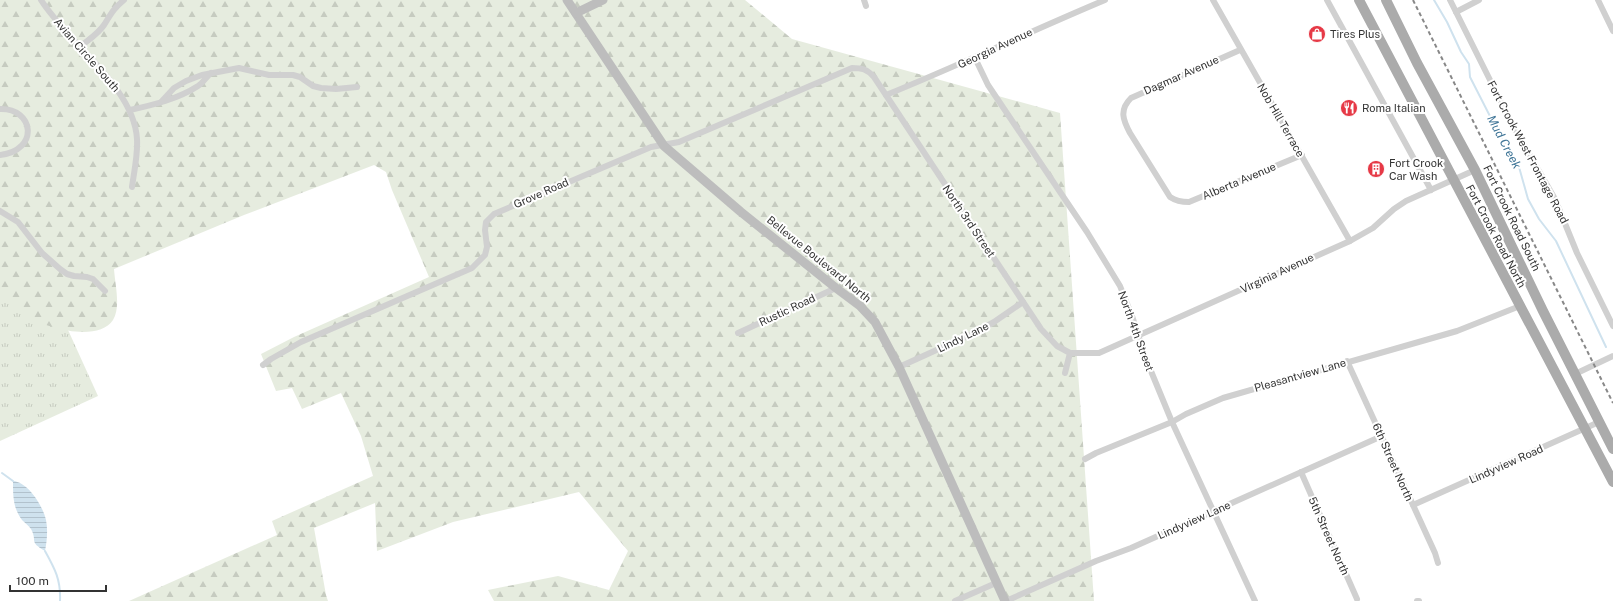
<svg xmlns="http://www.w3.org/2000/svg" width="1613" height="601" viewBox="0 0 1613 601" font-family="'Public Sans',sans-serif">
<style>
.grass{fill:url(#grass-tufts)}
.forest{fill:url(#forest-firs)}
.water{fill:url(#water-rules)}
.lines{fill:none;stroke-linecap:round;stroke-linejoin:round}
.stream{stroke:#cfe2ee;stroke-width:2}
.street{stroke:#d0d0d0;stroke-width:6}
.secondary{stroke:#bdbdbd;stroke-width:9}
.primary{stroke:#ababab;stroke-width:10}
.rail{stroke:#888;stroke-width:2;stroke-dasharray:4 3;stroke-linecap:butt}
.labels{text-anchor:middle;dominant-baseline:central;stroke-width:4;stroke-linejoin:round;paint-order:stroke}
.poi-label{font-size:11px;fill:#333;stroke:#fff;text-anchor:start}
.street-label{font-size:11px;fill:#333;stroke:#fff}
.water-label{font-size:12px;font-style:italic;fill:#3f7597;stroke:#fff}
</style>
<defs>
<pattern id="grass-tufts" width="24" height="20" patternUnits="userSpaceOnUse"><rect width="24" height="20" fill="#e6ecdf"/><path d="M3 7l-1-3M5 7V3M7 7l1-3M15 17l-1-3M17 17v-4M19 17l1-3" fill="none" stroke="#c6cbc0"/></pattern>
<pattern id="forest-firs" width="22" height="20" patternUnits="userSpaceOnUse"><rect width="22" height="20" fill="#e6ecdf"/><path d="M5 1l3.5 6h-7zM16 11l3.5 6h-7z" fill="#c6cbc0"/></pattern>
<pattern id="water-rules" width="6" height="5" patternUnits="userSpaceOnUse"><rect width="6" height="5" fill="#cfe2ee"/><path d="M0 2.5h6" fill="none" stroke="#b2c2cd"/></pattern>
</defs>
<rect width="100%" height="100%" fill="#fff"/>
<path class="grass" d="M0 271 54 299 98 396 0 441Z"/>
<path class="forest" d="M0 0H745L792 39 1060 113 1094 601H494L488 590 558 576 609 590 628 551 579 492 453 522 377 551 375 503 314 528 326 595 328 601H129L277 535 272 521 373 476 361 436 341 393 302 409 292 388 276 391 261 354 294 337 429 277 392 190 386 172 374 165 244 215 114 269C115 284 121 307 113 320 99 342 47 329 30 317 19 309 10 298 0 287Z"/>
<path class="water" d="M13 481C28 482 43 506 46 520 48 530 47 541 45 551 28 541 38 542 31 529 29 526 25 523 22 520 13 508 13 496 13 481Z"/>
<g class="lines">
<g class="stream">
<path d="M1434 0 1447 22 1461 52 1469 64 1470 77 1495 126 1506 144 1510 154 1519 167 1528 199 1539 219 1556 241 1606 347"/>
<path d="M2 473 13 481"/>
<path d="M45 551C55 569 61 580 60 601"/>
</g>
<g class="street">
<path d="M41 0C68 43 134 87 137 139 138 155 134 172 132 187"/>
<path d="M864 0 866 6"/>
<path d="M1213 0 1350 241"/>
<path d="M1327 0 1431 190"/>
<path d="M1450 0 1512 124 1555 199 1577 253 1613 326"/>
<path d="M1598 0 1613 31"/>
<path d="M1456 12 1479 0"/>
<path d="M80 47C88 40 98 34 104 25 111 14 113 9 124 0"/>
<path d="M1240 50 1131 98C1119 110 1123 120 1130 133L1170 197C1176 201 1181 202 1189 202L1302 155"/>
<path d="M975 58 988 85 1087 232 1120 286 1132 316 1146 359 1172 422 1255 601"/>
<path d="M886 95C960 65 1031 31 1105 0"/>
<path d="M162 101 174 88 186 81 202 75 239 68 269 75H293L300 77 313 86 321 88 336 89 357 87"/>
<path d="M0 109C34 108 40 150 0 155"/>
<path d="M130 110C153 105 178 99 198 86 203 83 206 77 211 73"/>
<path d="M0 211 18 222 42 253 60 269 67 274 74 276 87 277 93 279 105 291"/>
<path d="M738 333 836 288"/>
<path d="M1070 353H1099L1350 241 1373 228 1394 209 1406 201 1475 170"/>
<path d="M1347 361 1435 553 1438 563"/>
<path d="M263 365 271 359 301 342 472 268 485 255 487 247 485 230 486 222 494 214 651 147 679 142 852 68C862 68 867 69 874 77L1041 329 1057 346 1070 353 1065 373"/>
<path d="M899 367 974 333 994 322 1023 302"/>
<path d="M1575 374 1613 356"/>
<path d="M1085 459 1096 453 1172 422 1186 414 1223 398 1457 331 1520 306"/>
<path d="M1301 472 1357 599"/>
<path d="M1413 505 1599 422"/>
<path d="M955 601 996 583"/>
<path d="M1006 601 1096 561 1131 548 1382 436"/>
<path d="M1417 601H1419"/>
</g>
<g class="secondary">
<path d="M567 0 664 146 741 212 836 288 860 306 875 322 899 367 1005 601"/>
<path d="M576 13 603 0"/>
</g>
<g class="primary">
<path d="M1359 0 1613 482"/>
<path d="M1386 0 1417 63 1475 170 1543 311 1613 449"/>
</g>
<path class="rail" d="M1413 0 1613 403"/>
</g>
<defs>
<g id="shop-disc" transform="scale(0.9)"><circle r="9.5" fill="#e63946" stroke="#fff"/><path d="M-5-2.5h2.3a2.7 3.5 0 0 1 5.4 0H5L5.5 6h-11ZM-1.5-2.5h3a1.5 2.3 0 0 0-3 0Z" fill="#fff"/></g>
<g id="restaurant-disc" transform="scale(0.9)"><circle r="9.5" fill="#e63946" stroke="#fff"/><path d="M-5-6h1v4h1v-4h1v4h1v-4h1v5L-1.5 .5V6h-2V.5L-5-1ZM5-6V6H3V1.5H1.5Q1.5-4 5-6Z" fill="#fff"/></g>
<g id="building-disc" transform="scale(0.9)"><circle r="9.5" fill="#e63946" stroke="#fff"/><path d="M-4-6H4V6H1V3H-1V6H-4ZM-2.5-4.3h1.7v1.8h-1.7ZM.8-4.3h1.7v1.8H.8ZM-2.5-1h1.7V.8h-1.7ZM.8-1h1.7V.8H.8Z" fill="#fff"/></g>
</defs>
<g fill-rule="evenodd">
<use href="#shop-disc" x="1317" y="34"/>
<use href="#restaurant-disc" x="1349" y="108"/>
<use href="#building-disc" x="1376" y="169"/>
</g>
<g class="labels">
<g class="poi-label">
<text x="1330" y="34">Tires Plus</text>
<text x="1362" y="108">Roma Italian</text>
<text x="1389" y="163">Fort Crook<tspan x="1389" dy="13">Car Wash</tspan></text>
</g>
<g class="street-label">
<text transform="translate(995 48) rotate(-25)">Georgia Avenue</text>
<text transform="translate(87 55) rotate(49)">Avian Circle South</text>
<text transform="translate(1181 75) rotate(-24)">Dagmar Avenue</text>
<text transform="translate(1281 120) rotate(60)">Nob Hill Terrace</text>
<text transform="translate(1528 152) rotate(62)">Fort Crook West Frontage Road</text>
<text transform="translate(1239 181) rotate(-23)">Alberta Avenue</text>
<text transform="translate(541 193) rotate(-24)">Grove Road</text>
<text transform="translate(1512 218) rotate(64)">Fort Crook Road South</text>
<text transform="translate(969 221) rotate(56)">North 3rd Street</text>
<text transform="translate(1496 236) rotate(62)">Fort Crook Road North</text>
<text transform="translate(819 259) rotate(39)">Bellevue Boulevard North</text>
<text transform="translate(1277 273) rotate(-25)">Virginia Avenue</text>
<text transform="translate(787 310) rotate(-25)">Rustic Road</text>
<text transform="translate(1136 331) rotate(70)">North 4th Street</text>
<text transform="translate(963 337) rotate(-26)">Lindy Lane</text>
<text transform="translate(1300 375) rotate(-16)">Pleasantview Lane</text>
<text transform="translate(1393 462) rotate(66)">6th Street North</text>
<text transform="translate(1506 464) rotate(-24)">Lindyview Road</text>
<text transform="translate(1194 520) rotate(-24)">Lindyview Lane</text>
<text transform="translate(1329 536) rotate(66)">5th Street North</text>
</g>
<g class="water-label">
<text transform="translate(1504 142) rotate(62)">Mud Creek</text>
</g>
</g>
<path d="M10 585v6h96v-6" fill="none" stroke="#333333" stroke-width="2"/>
<text x="16" y="585" font-size="12" fill="#333333" stroke="#ffffff" stroke-width="3" paint-order="stroke">100 m</text>
</svg>
